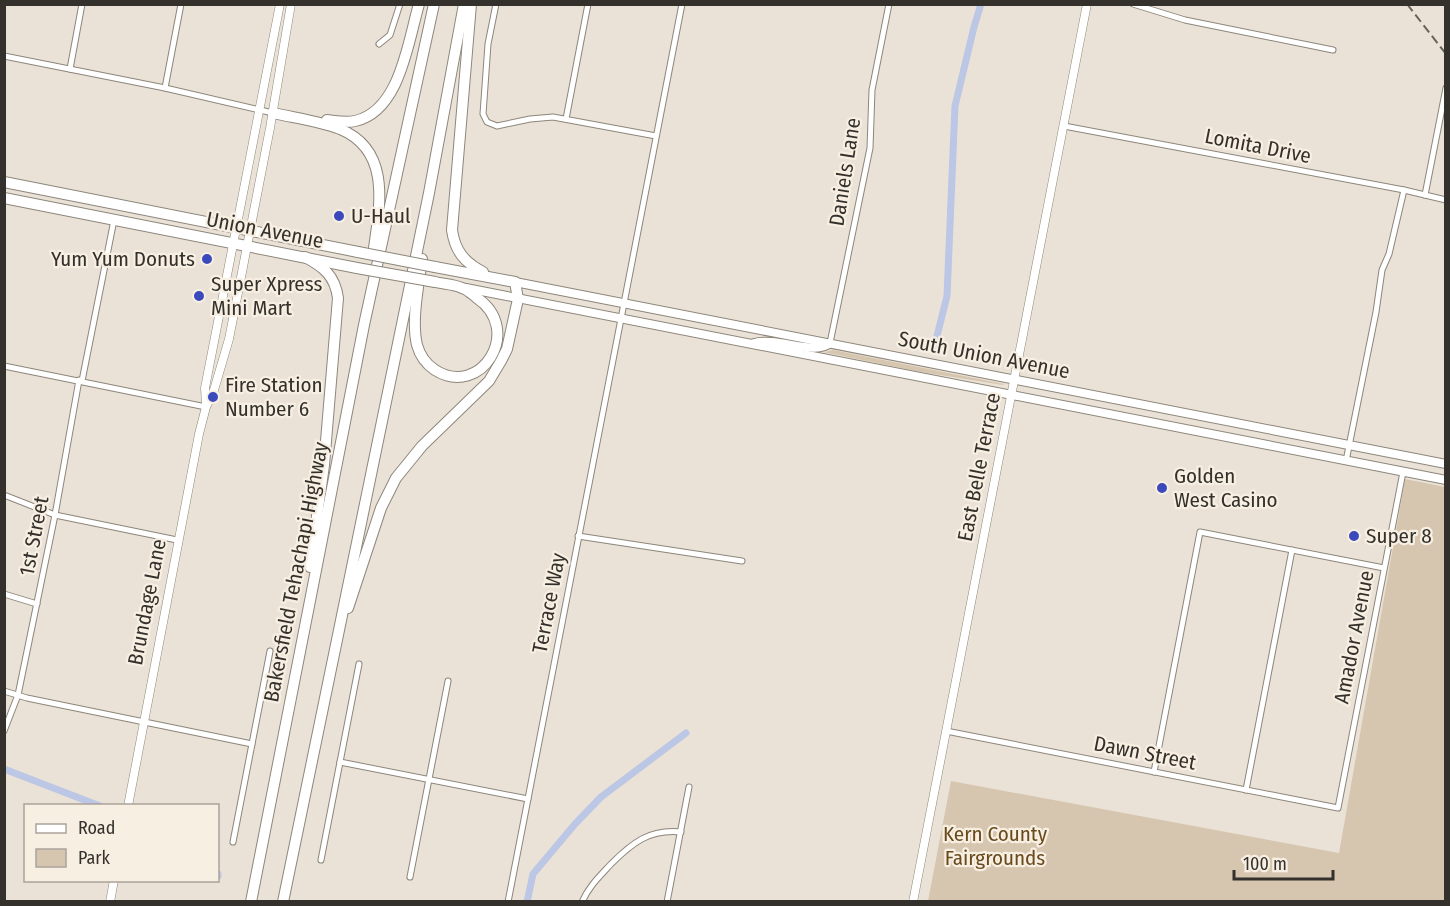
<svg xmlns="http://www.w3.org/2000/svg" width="1450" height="906" viewBox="0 0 1450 906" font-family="'Fira Sans Condensed',sans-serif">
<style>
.green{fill:#d7c6af}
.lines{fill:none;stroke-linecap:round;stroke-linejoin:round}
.canal{stroke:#bcc6e5;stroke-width:7}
.street-casing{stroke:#8d867b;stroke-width:7}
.secondary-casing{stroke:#8d867b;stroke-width:9}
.primary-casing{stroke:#8d867b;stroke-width:10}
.highway-casing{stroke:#8d867b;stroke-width:12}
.street{stroke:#fff;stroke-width:5}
.secondary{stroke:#fff;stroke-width:8}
.primary{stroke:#fff;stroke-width:8}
.highway{stroke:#fff;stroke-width:10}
.rail{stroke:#66625c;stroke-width:2;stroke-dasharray:9 4.5;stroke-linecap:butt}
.highway-bridge-casing{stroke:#8d867b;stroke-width:12;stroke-linecap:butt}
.highway-bridge{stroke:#fff;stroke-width:10}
.poi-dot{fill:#3a4abd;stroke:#f8efe3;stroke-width:2}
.labels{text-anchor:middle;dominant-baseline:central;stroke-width:4.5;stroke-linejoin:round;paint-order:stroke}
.street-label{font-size:21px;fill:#34312d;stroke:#f8efe3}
.poi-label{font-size:21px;fill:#34312d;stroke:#f8efe3;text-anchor:start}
.park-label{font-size:21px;fill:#694a1c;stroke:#f8efe3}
</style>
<rect width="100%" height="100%" fill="#eae2d6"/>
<g class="green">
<path d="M813 350 825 352 833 350 1004 384 1003 385 921 372Z"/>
<path d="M1405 479 1445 487V901H928L951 781 1339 853Z"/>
</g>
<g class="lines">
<g class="canal">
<path d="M934 348 947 296 955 106 974 27 981 4"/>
<path d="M4 769 100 806"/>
<path d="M218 874V876"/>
<path d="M527 902 533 874 575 824 601 797 686 733"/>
</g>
<g class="street-casing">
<g id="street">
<path d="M496 4 488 44 483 114 487 122 497 126 530 119 553 117 656 136"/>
<path d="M1133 4 1185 20 1333 50"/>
<path d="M379 44 390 35 400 4"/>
<path d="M4 56 165 88 273 113"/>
<path d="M70 69 82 4"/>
<path d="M165 88 181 4"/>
<path d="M566 119 588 4"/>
<path d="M1064 126 1404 190 1446 200"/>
<path d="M1425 195 1446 88"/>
<path d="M830 343 870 148 872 90 889 4"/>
<path d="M4 366 206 407"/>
<path d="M82 381 114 220"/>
<path d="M1346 461 1376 312 1382 270 1389 254 1404 190"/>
<path d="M4 495 55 515 177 540"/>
<path d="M578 536 742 561"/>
<path d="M4 594 37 604"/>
<path d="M4 691 27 698 252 744"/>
<path d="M4 731 18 695 55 515 79 380"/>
<path d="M946 731 1338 808 1403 472"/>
<path d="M340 762 528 799"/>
<path d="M1154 772 1200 532 1384 568"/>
<path d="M1246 790 1292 550"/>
<path d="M233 842 270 651"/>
<path d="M321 860 359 664"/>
<path d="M410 877 448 681"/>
<path d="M508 902 682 4"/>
<path d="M582 902C589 886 600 876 611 864 632 843 649 829 681 832"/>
<path d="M667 902 689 787"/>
</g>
</g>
<g class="secondary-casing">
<g id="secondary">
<path d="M206 405 205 388 280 4"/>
<path d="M128 806 199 434 206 407 214 390 229 339 270 128 291 4"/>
<path d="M110 902 114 880"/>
<path d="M913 902 1087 4"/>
</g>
</g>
<g class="primary-casing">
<g id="primary">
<path d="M515 282 1446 464"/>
<path d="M466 288 1446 480"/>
<path d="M754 343C777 337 817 356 830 343"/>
</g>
</g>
<g class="highway-casing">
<g id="highway">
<path d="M471 4 452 230C455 251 464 262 483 272"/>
<path d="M273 113C295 118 319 121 340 129 391 150 380 205 374 248"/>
<path d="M327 120C336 121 346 123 355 121 400 111 408 42 419 4"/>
<path d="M4 182 358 252"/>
<path d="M4 198 357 268"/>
<path d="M305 257C324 267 335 276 338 298L324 465 310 567"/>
<path d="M422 259C419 284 411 320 417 345 420 356 426 364 435 370 481 399 524 330 477 298 472 294 467 289 462 288 453 284 443 284 435 282"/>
<path d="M348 608 381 508 396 478 422 446 489 381 501 361 507 349 518 299 515 282 435 267"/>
<path d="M251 902 364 325 434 4"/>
<path d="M283 902 429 193 464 4"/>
</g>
</g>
<use href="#street" class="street"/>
<use href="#secondary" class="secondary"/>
<use href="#primary" class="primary"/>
<use href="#highway" class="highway"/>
<path class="rail" d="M1407 4 1446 54"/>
<g class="highway-bridge-casing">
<g id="highway-bridge">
<path d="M358 252 435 267"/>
<path d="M357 268 435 282"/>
</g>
</g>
<use href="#highway-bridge" class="highway-bridge"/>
</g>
<g class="poi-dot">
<circle cx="339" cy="216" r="6"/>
<circle cx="207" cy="259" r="6"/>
<circle cx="199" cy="296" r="6"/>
<circle cx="213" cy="397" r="6"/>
<circle cx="1162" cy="488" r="6"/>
<circle cx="1354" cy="536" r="6"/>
</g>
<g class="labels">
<g class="street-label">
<text transform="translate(1258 146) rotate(11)">Lomita Drive</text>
<text transform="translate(845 172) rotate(-81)">Daniels Lane</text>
<text transform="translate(265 230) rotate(11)">Union Avenue</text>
<text transform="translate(984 355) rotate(11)">South Union Avenue</text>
<text transform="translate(979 467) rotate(-79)">East Belle Terrace</text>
<text transform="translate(34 536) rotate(-79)">1st Street</text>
<text transform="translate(296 572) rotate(-79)">Bakersfield Tehachapi Highway</text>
<text transform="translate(147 602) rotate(-79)">Brundage Lane</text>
<text transform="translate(549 603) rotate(-79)">Terrace Way</text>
<text transform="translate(1354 637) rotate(-79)">Amador Avenue</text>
<text transform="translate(1145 753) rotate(11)">Dawn Street</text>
</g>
<g class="poi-label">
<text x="351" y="216">U-Haul</text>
<text x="195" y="259" text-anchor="end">Yum Yum Donuts</text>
<text x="211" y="284">Super Xpress<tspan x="211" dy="24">Mini Mart</tspan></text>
<text x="225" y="385">Fire Station<tspan x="225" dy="24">Number 6</tspan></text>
<text x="1174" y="476">Golden<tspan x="1174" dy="24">West Casino</tspan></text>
<text x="1366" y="536">Super 8</text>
</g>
<g class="park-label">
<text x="995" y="834">Kern County<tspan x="995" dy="24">Fairgrounds</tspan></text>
</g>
</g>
<rect width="1450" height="906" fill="none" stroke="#34312d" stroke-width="12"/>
<rect x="24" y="804" width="195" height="78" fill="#f8efe3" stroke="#aaa39a" stroke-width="1.5"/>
<rect x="36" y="824" width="30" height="9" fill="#ffffff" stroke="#aaa39a" stroke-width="1.5"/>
<text x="78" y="834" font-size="18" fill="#34312d">Road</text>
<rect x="36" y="849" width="30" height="18" fill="#d7c6af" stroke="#aaa39a" stroke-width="1.5"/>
<text x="78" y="864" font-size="18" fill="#34312d">Park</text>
<path d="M1234 870v9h99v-9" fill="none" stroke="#34312d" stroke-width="3"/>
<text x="1243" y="870" font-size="18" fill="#34312d" stroke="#f8efe3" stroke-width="4.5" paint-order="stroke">100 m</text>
</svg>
